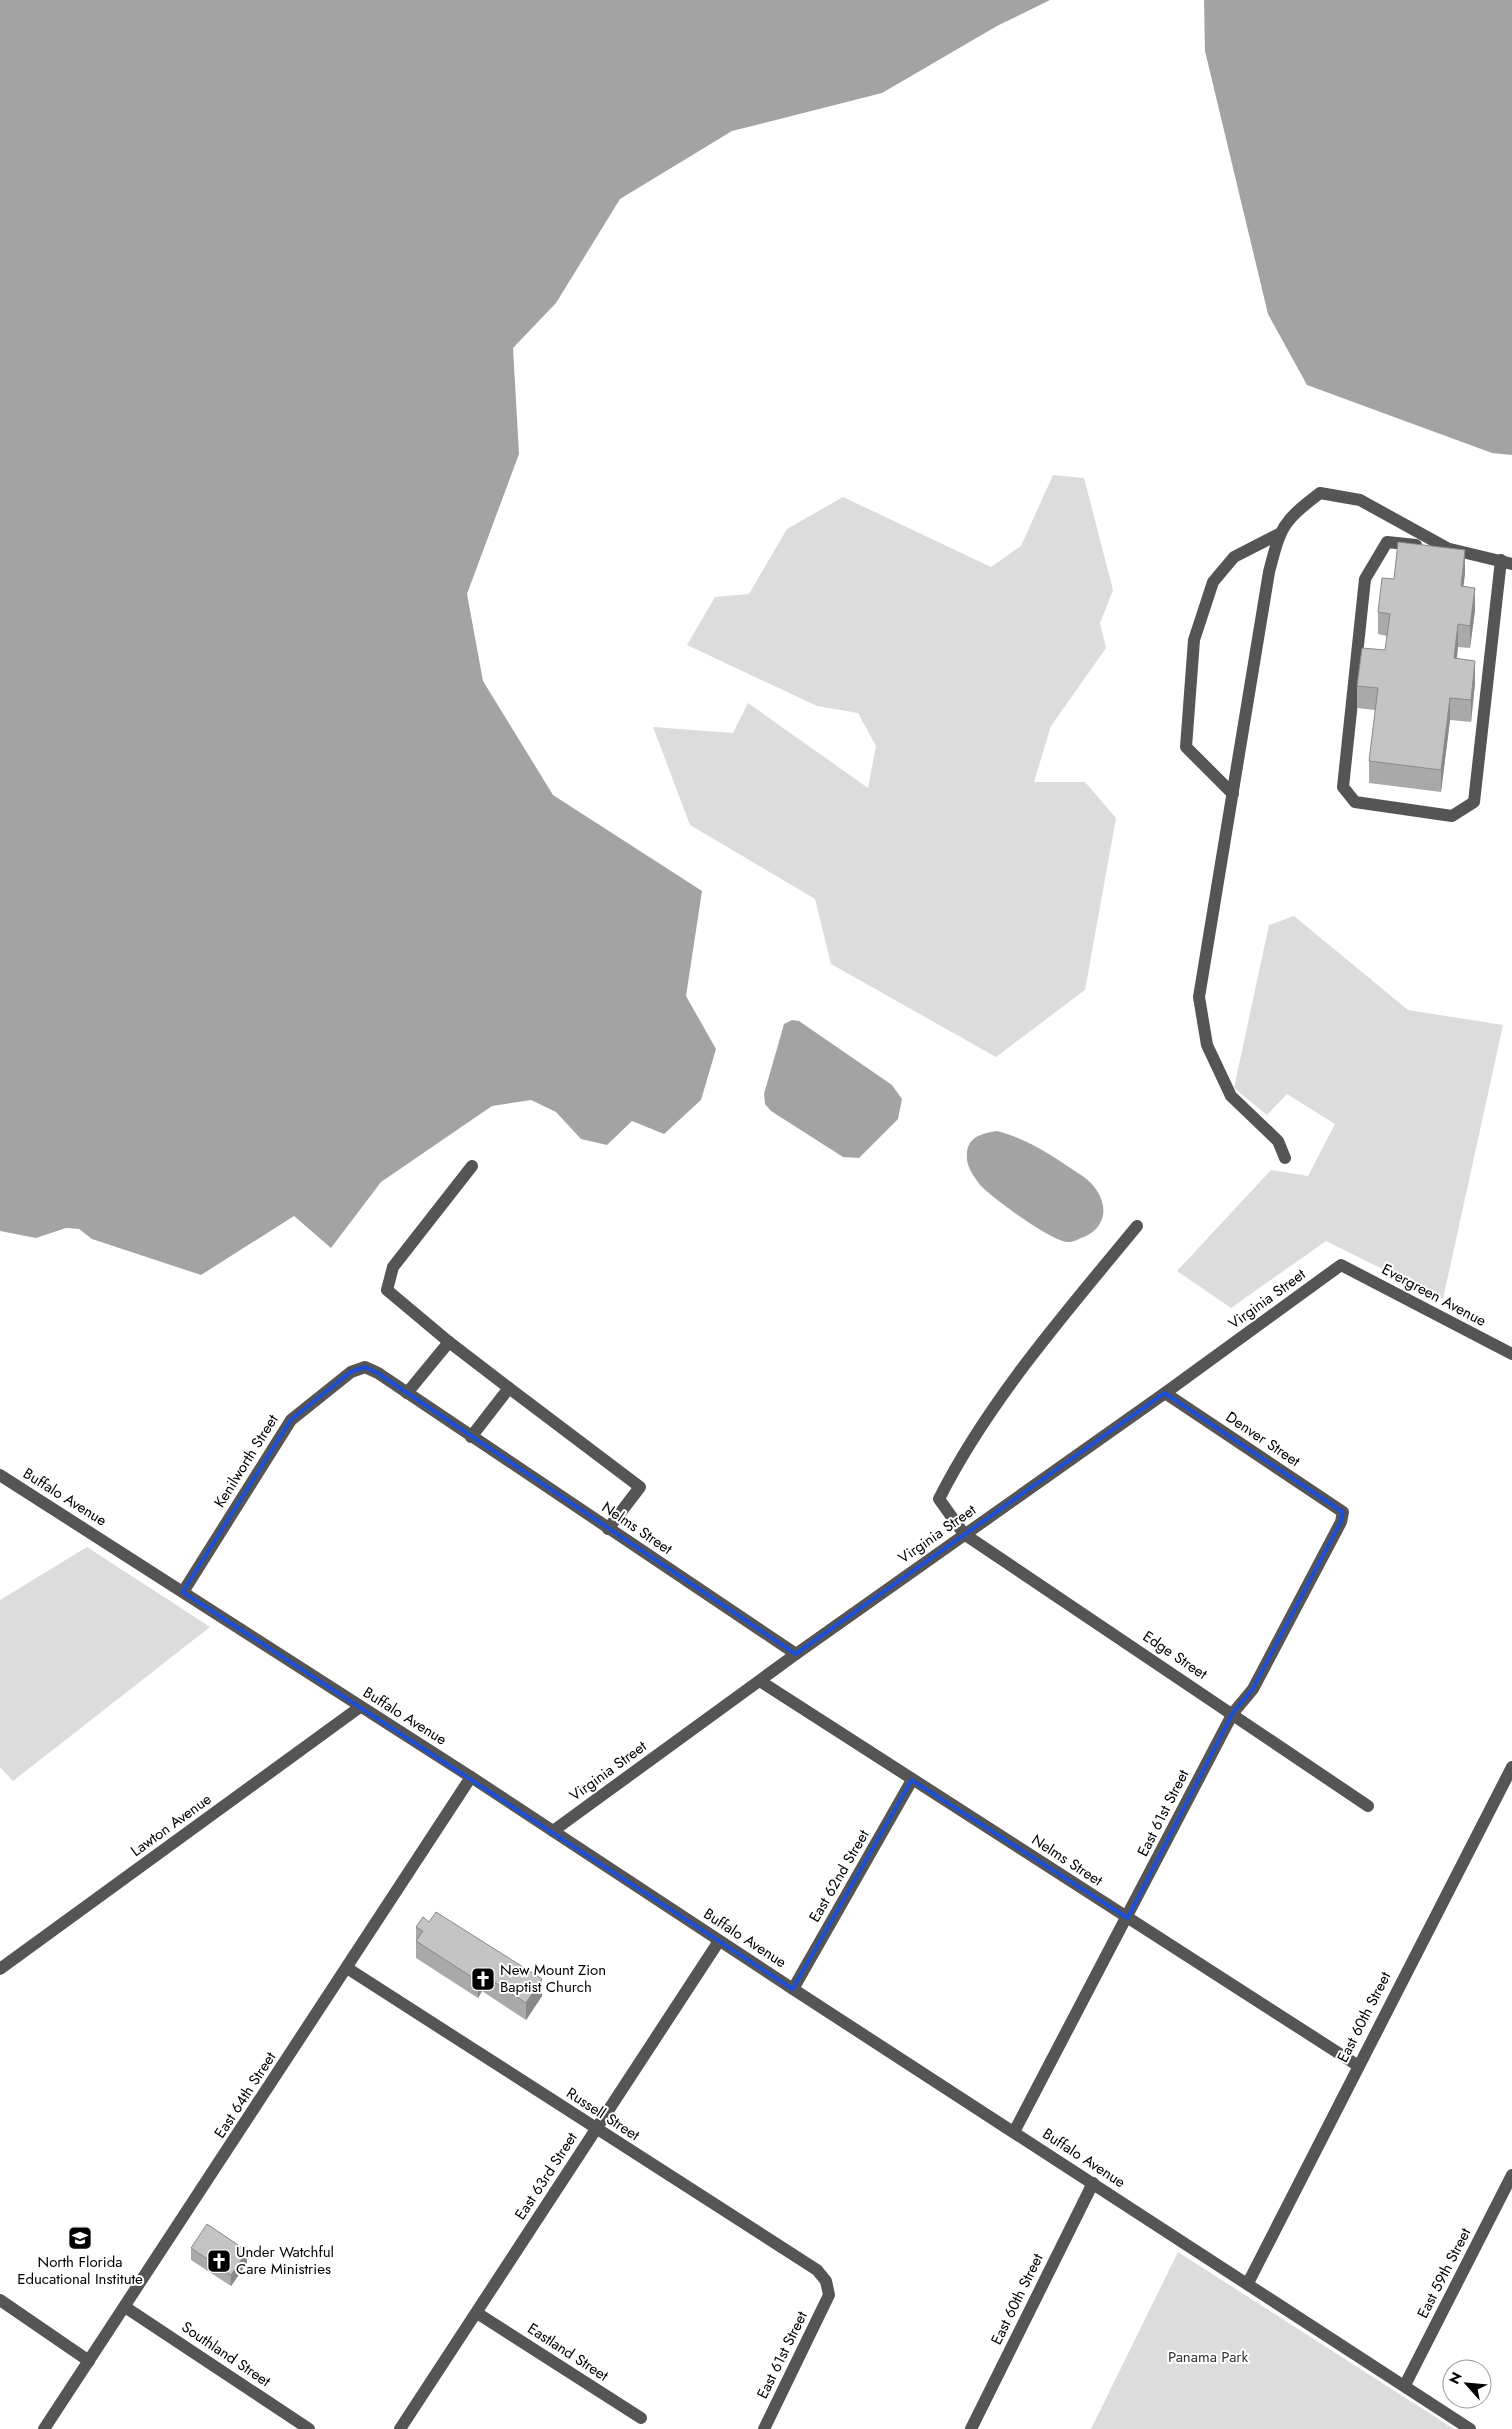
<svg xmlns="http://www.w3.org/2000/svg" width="1512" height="2429" viewBox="0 0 1512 2429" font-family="Jost,sans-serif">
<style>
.green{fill:#dcdcdc}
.water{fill:#a3a3a3}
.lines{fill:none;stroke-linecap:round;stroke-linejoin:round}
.minor{stroke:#555;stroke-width:12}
.wall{fill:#a9a9a9}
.shaded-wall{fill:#898989}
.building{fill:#c4c4c4;stroke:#898989}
.marked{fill:none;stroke:#1d4ed8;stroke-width:4;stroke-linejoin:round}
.labels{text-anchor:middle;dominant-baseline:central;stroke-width:4;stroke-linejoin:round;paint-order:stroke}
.street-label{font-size:15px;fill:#000;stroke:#fff}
.poi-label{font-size:15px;fill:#000;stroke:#fff;text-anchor:start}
.park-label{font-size:15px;fill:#333;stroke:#fff}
</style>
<rect width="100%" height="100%" fill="#fff"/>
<g class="green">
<path d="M1053 475 1084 478 1113 590 1100 623 1106 648 1051 726 1034 782H1085L1116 818 1085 990 996 1057 831 964 815 899 690 825 653 727 733 733 748 703 868 788 876 746 858 713 817 706 687 645 715 597 749 594 787 529 843 497 991 567 1021 546Z"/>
<path d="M1294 916 1408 1010 1503 1025 1443 1299 1326 1241 1231 1308 1177 1271 1271 1170 1308 1176 1335 1124 1287 1094 1267 1115 1234 1088 1269 925Z"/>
<path d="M87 1547 210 1627 13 1781 0 1767V1600Z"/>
<path d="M1178 2252 1454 2429H1091Z"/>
</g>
<g class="water">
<path d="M0 0H1050L997 26 882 93 732 131 620 199 556 303 513 348 519 454 467 594 483 681 553 795 702 891 686 996 716 1049 701 1100 664 1134 632 1121 607 1145 581 1139 556 1112 531 1100 492 1106 381 1182 331 1248 294 1216 201 1275 92 1239 79 1229 66 1228 36 1238 0 1231Z"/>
<path d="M1204 0H1512V455L1492 453 1307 385 1268 314 1205 51Z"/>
<path d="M792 1020 799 1021 892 1085 902 1099 898 1119 859 1158 843 1157 771 1111 765 1104 764 1094 784 1024Z"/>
<path d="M997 1131C1029 1139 1054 1157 1081 1175 1105 1190 1115 1223 1084 1237 1080 1238 1074 1242 1070 1242 1054 1244 993 1198 981 1186 975 1178 968 1169 967 1160 965 1138 979 1134 997 1131Z"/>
</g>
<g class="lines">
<g class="minor">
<path d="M1416 545 1387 542 1365 579 1343 787 1355 802 1452 816 1474 802 1501 560"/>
<path d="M1450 549 1512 564"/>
<path d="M1233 794 1186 747 1194 640 1213 582 1234 557 1279 534"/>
<path d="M1285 1158 1278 1141 1231 1096 1207 1045 1199 997 1269 572C1281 526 1282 522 1320 493L1360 500 1447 548"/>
<path d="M1137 1226C1068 1310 988 1401 939 1499L964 1534 1368 1806"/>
<path d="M449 1342 509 1388 471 1437"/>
<path d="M509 1388 640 1487 608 1529"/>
<path d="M407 1393 449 1342 387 1290 393 1267 472 1166"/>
<path d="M0 1475 471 1777 793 1989 1470 2429"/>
<path d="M183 1592 291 1420 351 1372 365 1367 378 1373 796 1654"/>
<path d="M760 1681 1357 2065"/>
<path d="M553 1831 796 1654 1165 1393 1341 1265 1512 1354"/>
<path d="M347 1968 817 2270 826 2281 829 2295 764 2429"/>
<path d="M0 1969 360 1707"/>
<path d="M793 1989 912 1780"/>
<path d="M1014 2132 1233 1713 1253 1689 1341 1522 1343 1512 1165 1393"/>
<path d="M1248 2283 1512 1767"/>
<path d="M0 2300 89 2361"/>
<path d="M125 2307 309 2429"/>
<path d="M477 2313 641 2418"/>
<path d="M1405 2385 1512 2175"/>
<path d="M44 2429 471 1777"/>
<path d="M400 2429 719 1941"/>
<path d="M971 2429 1093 2183"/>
</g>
</g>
<g class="wall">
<path d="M1465 573 1463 586 1475 610 1470 648 1458 647 1457 658 1475 683 1471 722 1450 720 1441 792 1369 783V761L1375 710 1357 708V686L1385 650 1387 636 1378 634V612L1394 579Z"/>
<path d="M416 1927 542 1996 526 2020 482 1991 478 1998 416 1958Z"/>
<path d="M191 2248 247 2263 231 2286 191 2260Z"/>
</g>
<g class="shaded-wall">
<path d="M1465 550V573L1461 608V586Z"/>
<path d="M1475 588V610L1470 648V626Z"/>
<path d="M1458 624V647L1454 680V658Z"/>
<path d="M1475 661V683L1471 722V700Z"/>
<path d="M1450 698V720L1441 792V770Z"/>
<path d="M482 1974V1991L478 1998V1981Z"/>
<path d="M542 1979V1996L526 2020V2003Z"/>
<path d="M247 2251V2263L231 2286V2275Z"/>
</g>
<g class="building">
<path d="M1398 542 1465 550 1461 586 1475 588 1470 626 1458 624 1454 658 1475 661 1471 700 1450 698 1441 770 1369 761 1378 688 1357 686 1362 648 1385 650 1390 614 1378 612 1382 578 1394 579Z"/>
<path d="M436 1912 542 1979 526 2003 482 1974 478 1981 416 1941 423 1931 416 1927 423 1917 429 1922Z"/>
<path d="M207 2224 247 2251 231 2275 191 2248Z"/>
</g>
<path class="marked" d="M365 1367 378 1373 796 1654 1165 1393 1343 1512 1341 1522 1253 1689 1233 1713 1128 1918 912 1780 793 1989 183 1592 291 1420 351 1372Z"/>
<defs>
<g id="church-square" transform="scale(1.25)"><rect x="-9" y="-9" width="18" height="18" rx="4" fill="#000" stroke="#fff"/><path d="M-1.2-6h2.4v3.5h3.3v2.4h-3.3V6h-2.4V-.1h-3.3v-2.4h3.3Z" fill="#fff"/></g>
<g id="school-square" transform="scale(1.25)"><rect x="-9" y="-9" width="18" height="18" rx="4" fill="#000" stroke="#fff"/><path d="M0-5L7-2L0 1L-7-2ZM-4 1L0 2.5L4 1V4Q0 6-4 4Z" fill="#fff"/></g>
</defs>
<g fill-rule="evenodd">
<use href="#church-square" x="483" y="1979"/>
<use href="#school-square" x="80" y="2238"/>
<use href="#church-square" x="219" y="2261"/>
</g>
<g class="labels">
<g class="street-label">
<text transform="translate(1434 1295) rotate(28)">Evergreen Avenue</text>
<text transform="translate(1267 1299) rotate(-36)">Virginia Street</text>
<text transform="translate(1263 1439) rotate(34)">Denver Street</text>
<text transform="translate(246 1461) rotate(-58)">Kenilworth Street</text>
<text transform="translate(65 1497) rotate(32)">Buffalo Avenue</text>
<text transform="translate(637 1528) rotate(34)">Nelms Street</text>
<text transform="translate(937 1534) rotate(-35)">Virginia Street</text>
<text transform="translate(1175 1655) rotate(34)">Edge Street</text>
<text transform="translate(405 1716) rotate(32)">Buffalo Avenue</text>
<text transform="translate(608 1771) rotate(-36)">Virginia Street</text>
<text transform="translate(1163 1813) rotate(-63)">East 61st Street</text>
<text transform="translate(171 1825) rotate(-36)">Lawton Avenue</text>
<text transform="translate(1067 1860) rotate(33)">Nelms Street</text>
<text transform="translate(839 1876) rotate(-60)">East 62nd Street</text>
<text transform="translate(745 1938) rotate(33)">Buffalo Avenue</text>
<text transform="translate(1364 2017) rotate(-63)">East 60th Street</text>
<text transform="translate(245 2095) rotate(-57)">East 64th Street</text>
<text transform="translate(603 2114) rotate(33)">Russell Street</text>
<text transform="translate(1084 2158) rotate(33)">Buffalo Avenue</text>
<text transform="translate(546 2176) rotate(-57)">East 63rd Street</text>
<text transform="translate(1444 2273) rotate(-63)">East 59th Street</text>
<text transform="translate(1017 2299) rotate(-64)">East 60th Street</text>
<text transform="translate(568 2352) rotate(33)">Eastland Street</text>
<text transform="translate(226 2354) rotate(34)">Southland Street</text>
<text transform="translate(782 2355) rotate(-64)">East 61st Street</text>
</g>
<g class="poi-label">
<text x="500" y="1970">New Mount Zion<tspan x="500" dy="17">Baptist Church</tspan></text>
<text x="236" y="2252">Under Watchful<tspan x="236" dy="17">Care Ministries</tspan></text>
<text x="80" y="2262" text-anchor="middle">North Florida<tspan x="80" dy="17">Educational Institute</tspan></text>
</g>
<g class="park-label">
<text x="1208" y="2357">Panama Park</text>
</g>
</g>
<g transform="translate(1467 2384) rotate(297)"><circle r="24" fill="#ffffff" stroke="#999999"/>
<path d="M0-4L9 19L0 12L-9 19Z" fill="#000000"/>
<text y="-8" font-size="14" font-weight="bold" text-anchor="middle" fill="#000000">N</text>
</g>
</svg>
